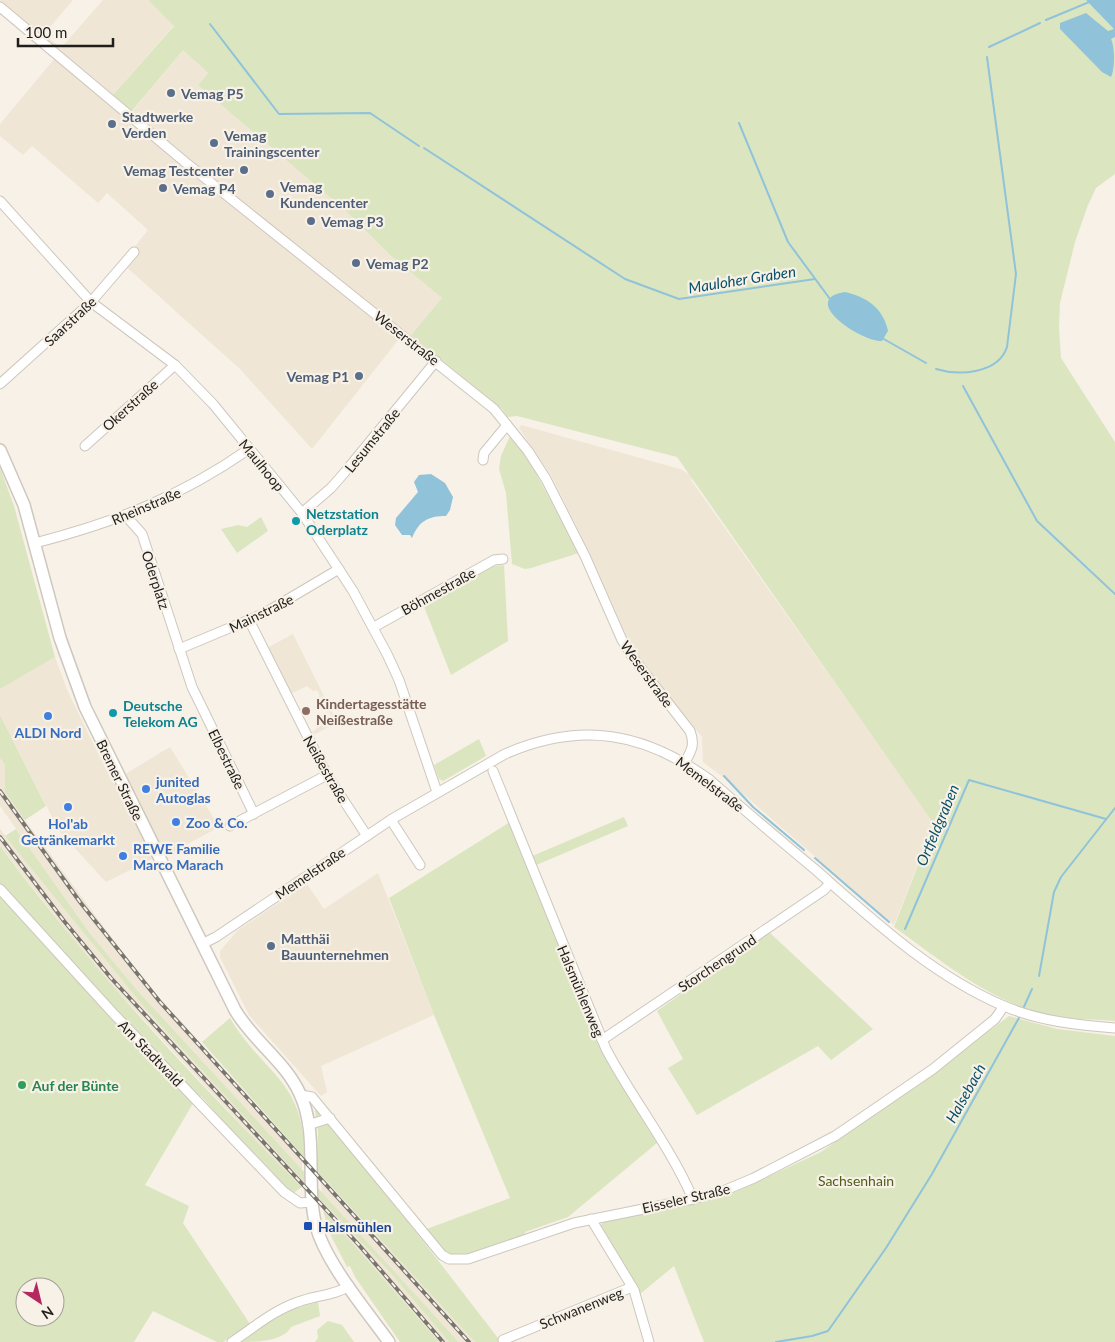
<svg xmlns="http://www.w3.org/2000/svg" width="1115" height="1342" viewBox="0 0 1115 1342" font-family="Lato,sans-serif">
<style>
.built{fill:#efe6d5}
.green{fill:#dbe6c0;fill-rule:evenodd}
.water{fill:#90c3da}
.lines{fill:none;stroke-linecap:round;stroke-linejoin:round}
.stream{stroke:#90c3da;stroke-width:2}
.minor-casing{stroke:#cdc7be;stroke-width:11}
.major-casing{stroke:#cdc7be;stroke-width:14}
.minor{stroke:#fff;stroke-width:9}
.major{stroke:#fff;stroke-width:11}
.rail-casing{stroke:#78756f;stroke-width:4}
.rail{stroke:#f7f1e7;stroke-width:2;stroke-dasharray:5.5;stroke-linecap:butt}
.service-dot{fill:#5c6f8a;stroke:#f7f1e7;stroke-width:2}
.culture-dot{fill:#0f9aa8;stroke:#f7f1e7;stroke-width:2}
.education-dot{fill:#8d6e63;stroke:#f7f1e7;stroke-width:2}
.shop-dot{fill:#3f7fe0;stroke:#f7f1e7;stroke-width:2}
.leisure-dot{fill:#2e9e5b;stroke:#f7f1e7;stroke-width:2}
.transit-dot{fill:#1a4fb4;stroke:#f7f1e7;stroke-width:2}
.labels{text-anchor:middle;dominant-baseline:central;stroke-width:4.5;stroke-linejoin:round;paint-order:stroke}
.service-label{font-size:14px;font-weight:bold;fill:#4e5e75;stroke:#f7f1e7;text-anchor:start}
.street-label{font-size:14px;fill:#201e1b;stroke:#f7f1e7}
.culture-label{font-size:14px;font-weight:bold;fill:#0d838f;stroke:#f7f1e7;text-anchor:start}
.education-label{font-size:14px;font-weight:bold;fill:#785e54;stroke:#f7f1e7;text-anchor:start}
.shop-label{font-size:14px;font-weight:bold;fill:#366cbe;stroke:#f7f1e7;text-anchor:start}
.leisure-label{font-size:14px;font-weight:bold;fill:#27864d;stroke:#f7f1e7;text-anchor:start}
.park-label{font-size:14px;fill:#505e19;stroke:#f7f1e7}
.transit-label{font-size:14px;font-weight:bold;fill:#164399;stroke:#f7f1e7;text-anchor:start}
.water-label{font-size:15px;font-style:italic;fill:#085067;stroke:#f7f1e7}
</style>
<rect width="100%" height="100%" fill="#f7f1e7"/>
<g class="built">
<path d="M0 0H73L44 34 61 48 103 0H148L174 25 113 95 91 76 85 83 127 118 183 50 208 73 198 85 347 212 389 254 442 298 411 335 357 293 351 302 399 339 312 449 240 369 122 263 148 230 107 193 98 203 32 146 23 155 0 136V124L56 57 0 11Z"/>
<path d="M521 425 680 469 693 476 691 480 934 823 894 925 727 780 703 762 702 737 634 653 591 556 552 477 519 428Z"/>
<path d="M293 634 337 722 312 736 311 733 329 719 328 717 331 715 327 708 323 709 317 697 320 696 317 690 313 691 307 686 290 694 267 648Z"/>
<path d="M55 657 68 692 112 782 170 747 219 827 160 859 158 856 106 882 60 832 0 715V689Z"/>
<path d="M0 758 5 765V792L25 820 143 980 302 1155V1170L136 989 89 932 0 806Z"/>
<path d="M0 829 144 1007 306 1184 304 1186 302 1187 255 1140 92 964 0 846Z"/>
<path d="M378 873 434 1015 321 1066 327 1092 321 1096 249 1015 220 957V951L237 931 307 884 324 909Z"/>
<path d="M320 1176 390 1250 475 1342H458L322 1192Z"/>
<path d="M320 1199 389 1271 449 1342H439L323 1210Z"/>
</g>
<g class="green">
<path d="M148 0H1115V174L1096 188 1088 205 1075 242 1060 303 1059 328 1061 358 1115 442V1021C1095 1019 1074 1020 1054 1016 994 1005 943 962 894 927L934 824 677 457 517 416 507 417 502 409 411 335 442 298 389 254 347 212 198 85 208 73 183 50 132 111 113 95 174 26Z"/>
<path d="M510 436 524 451 579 553 531 568 525 569 512 564 506 493 499 469 501 456Z"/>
<path d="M0 468 14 506 55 657 0 689Z"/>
<path d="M261 517 268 531 237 553 221 529 238 525 247 527Z"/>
<path d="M504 565 508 641 451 675 423 604 486 567Z"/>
<path d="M0 715 46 806 25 820 5 792V765L0 758Z"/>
<path d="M479 739 486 756 443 781 439 779 434 765Z"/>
<path d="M624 817 628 826 534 866 530 857Z"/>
<path d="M510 822 604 1053 657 1143 568 1217 525 1232 526 1236C506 1243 462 1266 443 1251 436 1245 430 1237 424 1230L510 1198 434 1015 389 898Z"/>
<path d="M16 829 89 932 136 989 306 1174V1184L144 1007 5 836Z"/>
<path d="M0 846C91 968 194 1080 302 1187L292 1194 275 1180 201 1096 192 1105 145 1185 189 1206 183 1223 250 1324 223 1342H217L153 1311 134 1342H0ZM25 1287H55V1317H25Z"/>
<path d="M769 932 873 1029 831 1060 818 1046 697 1115 668 1068 683 1059 657 1011Z"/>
<path d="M1009 1016 1057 1029 1115 1036V1342H704L674 1266 640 1294 601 1225 606 1219 711 1200 737 1191 821 1152 915 1086Z"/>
<path d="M230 1018C262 1073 306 1081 304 1157L202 1042Z"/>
<path d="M314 1104 372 1175 501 1342H475L318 1172V1132Z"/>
<path d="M318 1188 454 1337 458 1342H449L389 1271 318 1197Z"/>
<path d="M323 1210 439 1342H400L355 1277 350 1266 347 1267 329 1232Z"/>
<path d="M318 1302 320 1316 291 1327C283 1342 255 1342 236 1342L282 1312Z"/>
<path d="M328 1321 342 1325 354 1342H315L318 1338 317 1330Z"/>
</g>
<g class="water">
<path d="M1086 0H1115V37L1111 39C1115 47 1115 69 1111 77L1102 72 1060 29V23L1086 13 1108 31 1114 29Z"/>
<path d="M845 292C867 297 883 308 888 331L882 341C860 342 798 299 845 292Z"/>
<path d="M431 474 445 483 453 497 450 510 446 516C428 516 419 521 412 538L410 535H402L395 525 396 518 418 492 414 482 419 475Z"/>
</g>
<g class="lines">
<g class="stream">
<path d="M1046 20 1094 0"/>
<path d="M210 24 279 114 370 113 419 146"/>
<path d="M989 47 1040 23"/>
<path d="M739 123 788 242 830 299"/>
<path d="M424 148 625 279 679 299 815 279"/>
<path d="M882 338 926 363"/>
<path d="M936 369C959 376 998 374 1007 347L1016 274 987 57"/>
<path d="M963 386 1037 521 1115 594"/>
<path d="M724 776 753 807 804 850"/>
<path d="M815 858 889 922"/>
<path d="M905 929 969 780 1106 819"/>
<path d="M1039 976 1054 892 1061 877 1115 808"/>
<path d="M1023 1009 1032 989"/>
<path d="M776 1342 812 1336 828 1331 886 1248 932 1174 1020 1016"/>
</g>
<g class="minor-casing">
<g id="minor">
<path d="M0 7 185 162 494 409 528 451 546 479 585 556 622 640 633 658 690 731C695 744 692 750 685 762"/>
<path d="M0 201 91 302 175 365 213 404 302 513 353 591 387 654 399 680 437 792"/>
<path d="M0 384 91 302 134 252"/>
<path d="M85 446 175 365"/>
<path d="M483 460 484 453 507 425"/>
<path d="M302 513 331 488 345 472 436 361"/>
<path d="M126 516 142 534 192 687 254 814"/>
<path d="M35 543C116 522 180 497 249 449"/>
<path d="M249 620 327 775 367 836"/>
<path d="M374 627 494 560 503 559"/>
<path d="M179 649 263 614 339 569"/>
<path d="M493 771 606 1049C633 1100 670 1146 693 1199"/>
<path d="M391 820 420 865"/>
<path d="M230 826 327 775"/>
<path d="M0 889 112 1012 284 1192 300 1203 312 1202"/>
<path d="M202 944 216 937 392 819 505 754C581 721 644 732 710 780 745 811 781 841 817 871 875 922 932 975 1004 1006 1039 1021 1077 1025 1115 1028"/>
<path d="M602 1040 824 890 830 883"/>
<path d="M301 1095 312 1097 442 1255 449 1259H468L574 1223 693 1199 723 1191 754 1178 835 1136 933 1069 995 1019 1004 1006"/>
<path d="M308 1125 330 1118"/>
<path d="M591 1219 634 1290 649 1342"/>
<path d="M503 1340 632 1287"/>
<path d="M232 1342C253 1328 274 1310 298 1302 315 1295 334 1296 349 1286"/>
</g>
</g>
<g class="major-casing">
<path id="major" d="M0 450 24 505 60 638 85 707 235 1010C253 1041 285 1061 300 1094 319 1135 305 1184 316 1226 326 1263 366 1310 389 1342"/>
</g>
<use href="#minor" class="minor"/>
<use href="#major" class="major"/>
<g class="rail-casing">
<g id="rail">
<path d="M0 791 80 902 160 1002 469 1342"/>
<path d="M0 837 64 921 111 978 358 1244 443 1342"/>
</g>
</g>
<use href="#rail" class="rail"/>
</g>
<g class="service-dot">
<circle cx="171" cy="93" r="5"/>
<circle cx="112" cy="124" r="5"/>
<circle cx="214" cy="143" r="5"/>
<circle cx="244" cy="170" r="5"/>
<circle cx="163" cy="188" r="5"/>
<circle cx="270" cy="194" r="5"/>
<circle cx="311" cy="221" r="5"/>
<circle cx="356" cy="263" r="5"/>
<circle cx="359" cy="376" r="5"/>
<circle cx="271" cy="946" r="5"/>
</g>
<g class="culture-dot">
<circle cx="296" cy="521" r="5"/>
<circle cx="113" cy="713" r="5"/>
</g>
<circle class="education-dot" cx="306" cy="711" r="5"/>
<g class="shop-dot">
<circle cx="48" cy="716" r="5"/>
<circle cx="146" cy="789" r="5"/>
<circle cx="68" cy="807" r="5"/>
<circle cx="176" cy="822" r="5"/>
<circle cx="123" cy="856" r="5"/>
</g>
<circle class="leisure-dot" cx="22" cy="1085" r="5"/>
<rect class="transit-dot" x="303" y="1221" width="10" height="10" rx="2.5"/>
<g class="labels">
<g class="service-label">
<text x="181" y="93">Vemag P5</text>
<text x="122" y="116">Stadtwerke<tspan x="122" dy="16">Verden</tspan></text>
<text x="224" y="135">Vemag<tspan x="224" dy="16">Trainingscenter</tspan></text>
<text x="234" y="170" text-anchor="end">Vemag Testcenter</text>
<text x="280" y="186">Vemag<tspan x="280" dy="16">Kundencenter</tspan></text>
<text x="173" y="188">Vemag P4</text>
<text x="321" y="221">Vemag P3</text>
<text x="366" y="263">Vemag P2</text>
<text x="349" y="376" text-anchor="end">Vemag P1</text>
<text x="281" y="938">Matthäi<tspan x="281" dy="16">Bauunternehmen</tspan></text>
</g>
<g class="street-label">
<text transform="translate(70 321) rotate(-43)">Saarstraße</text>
<text transform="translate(407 338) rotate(38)">Weserstraße</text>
<text transform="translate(130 405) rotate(-42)">Okerstraße</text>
<text transform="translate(372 440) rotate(-51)">Lesumstraße</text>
<text transform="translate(262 465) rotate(51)">Maulhoop</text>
<text transform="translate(146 506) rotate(-23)">Rheinstraße</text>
<text transform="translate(156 580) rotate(72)">Oderplatz</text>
<text transform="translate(438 591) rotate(-29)">Böhmestraße</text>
<text transform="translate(261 613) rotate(-26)">Mainstraße</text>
<text transform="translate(647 674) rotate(54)">Weserstraße</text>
<text transform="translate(227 759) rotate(64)">Elbestraße</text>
<text transform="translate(326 769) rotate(60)">Neißestraße</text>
<text transform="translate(120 780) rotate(64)">Bremer Straße</text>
<text transform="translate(710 784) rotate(37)">Memelstraße</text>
<text transform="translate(310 873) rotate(-34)">Memelstraße</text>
<text transform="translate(717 963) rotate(-34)">Storchengrund</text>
<text transform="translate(581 991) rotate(67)">Halsmühlenweg</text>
<text transform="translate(151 1053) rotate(46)">Am Stadtwald</text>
<text transform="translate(686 1198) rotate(-13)">Eisseler Straße</text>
<text transform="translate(581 1308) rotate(-22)">Schwanenweg</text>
</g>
<g class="culture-label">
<text x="306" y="513">Netzstation<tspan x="306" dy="16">Oderplatz</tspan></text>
<text x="123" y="705">Deutsche<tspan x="123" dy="16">Telekom AG</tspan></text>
</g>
<g class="education-label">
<text x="316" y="703">Kindertagesstätte<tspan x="316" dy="16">Neißestraße</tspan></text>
</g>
<g class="shop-label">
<text x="48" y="732" text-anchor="middle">ALDI Nord</text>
<text x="156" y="781">junited<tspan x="156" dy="16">Autoglas</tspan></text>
<text x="186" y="822">Zoo &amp; Co.</text>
<text x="68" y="823" text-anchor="middle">Hol'ab<tspan x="68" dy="16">Getränkemarkt</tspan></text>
<text x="133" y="848">REWE Familie<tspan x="133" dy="16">Marco Marach</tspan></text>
</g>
<g class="leisure-label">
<text x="32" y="1085">Auf der Bünte</text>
</g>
<g class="park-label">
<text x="856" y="1180">Sachsenhain</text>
</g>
<g class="transit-label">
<text x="318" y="1226">Halsmühlen</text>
</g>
<g class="water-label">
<text transform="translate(742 279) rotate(-9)">Mauloher Graben</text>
<text transform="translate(937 825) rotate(-67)">Ortfeldgraben</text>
<text transform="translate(965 1093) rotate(-61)">Halsebach</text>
</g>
</g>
<g transform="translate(40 1302) rotate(145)"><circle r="24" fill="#f7f1e7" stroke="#a19d95"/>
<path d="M0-4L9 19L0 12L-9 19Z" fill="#b4275f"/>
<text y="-8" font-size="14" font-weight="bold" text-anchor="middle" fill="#201e1b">N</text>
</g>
<path d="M18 38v8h95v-8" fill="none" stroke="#201e1b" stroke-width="2.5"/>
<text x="25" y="38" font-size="15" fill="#201e1b" stroke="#f7f1e7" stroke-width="4" paint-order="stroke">100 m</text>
</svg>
